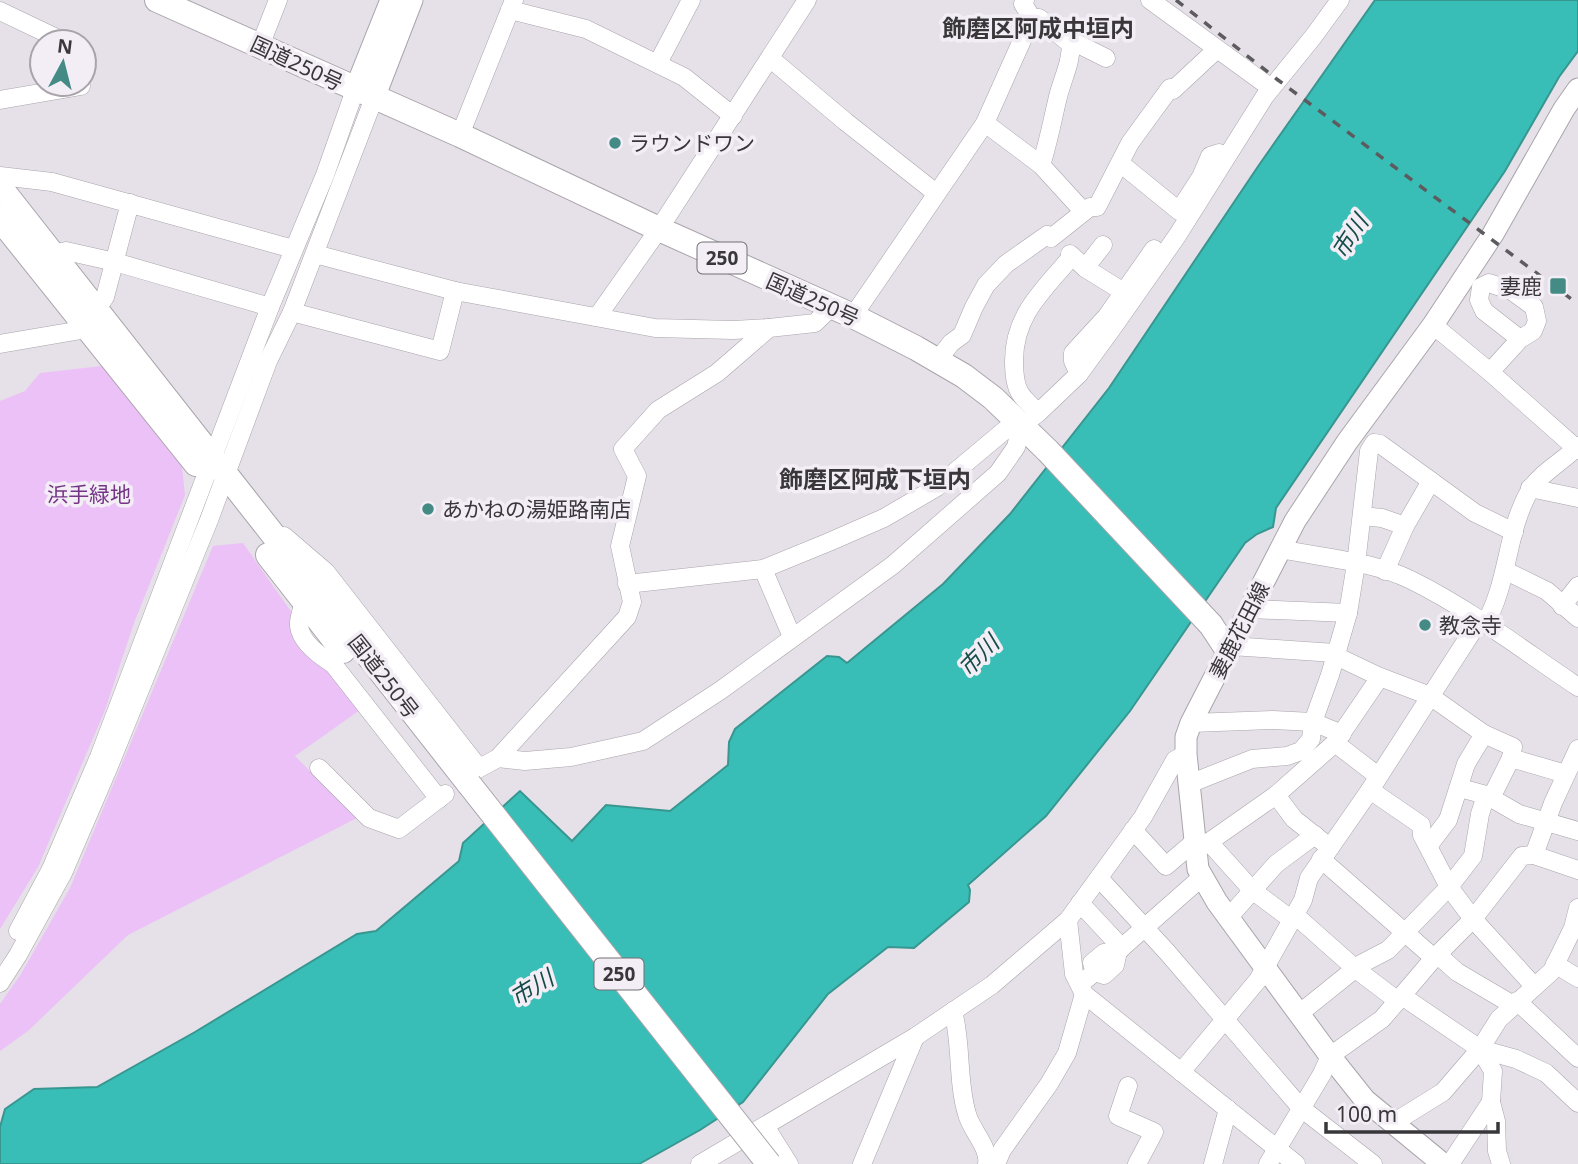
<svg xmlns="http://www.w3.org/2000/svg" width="1578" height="1164" viewBox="0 0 1578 1164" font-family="'Noto Sans','Noto Sans JP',sans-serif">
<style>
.green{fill:#ebc1f7}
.water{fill:#38beb6;stroke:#389691;stroke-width:2}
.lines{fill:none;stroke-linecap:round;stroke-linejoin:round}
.minor-casing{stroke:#aaa4ab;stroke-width:19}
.major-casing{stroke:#aaa4ab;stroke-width:23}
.highway-casing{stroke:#aaa4ab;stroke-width:26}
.minor{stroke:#fff;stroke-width:18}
.major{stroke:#fff;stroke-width:21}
.highway{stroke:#fff;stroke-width:24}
.rail{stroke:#5e5b5f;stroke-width:3.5;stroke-dasharray:9 9;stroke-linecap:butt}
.highway-bridge-casing{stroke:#aaa4ab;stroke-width:26;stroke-linecap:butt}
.highway-bridge{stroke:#fff;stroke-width:24}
.poi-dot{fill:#448b86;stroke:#f3edf5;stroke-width:2.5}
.labels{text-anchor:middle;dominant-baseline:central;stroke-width:7;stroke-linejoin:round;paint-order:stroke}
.shield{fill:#f3edf5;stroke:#716e72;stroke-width:2}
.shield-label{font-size:19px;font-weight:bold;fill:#39373a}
.street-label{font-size:21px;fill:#39373a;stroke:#f3edf5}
.poi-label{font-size:21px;fill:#39373a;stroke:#f3edf5;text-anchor:start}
.park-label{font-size:21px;fill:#753587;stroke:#f3edf5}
.water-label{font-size:23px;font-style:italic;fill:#144c48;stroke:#f3edf5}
.quarter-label{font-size:24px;font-weight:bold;fill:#39373a;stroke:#f3edf5}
</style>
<rect width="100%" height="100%" fill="#e6e0e8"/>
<g class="green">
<path d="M102 366 182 467 185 495 134 623 105 710 38 867 0 929V401L25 391 40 373Z"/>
<path d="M243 543 360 710 295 756 357 818 128 935 28 1031 0 1051V1004L21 974 70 888 213 546Z"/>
</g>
<path class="water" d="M1375 0H1578V51L1559 77 1505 171 1276 508 1273 527 1257 534 1245 543 1130 711 1046 816 968 885 970 890 969 902 914 948 888 947 828 994 743 1102 700 1130 639 1164H0V1127L5 1109 34 1089 97 1087 195 1032 357 934 376 931 459 861 463 843 520 791 572 841 606 805 670 811 728 765 729 742 735 729 827 656 839 657 847 663 943 584 1010 514 1109 388 1259 165Z"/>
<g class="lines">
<g class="minor-casing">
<g id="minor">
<path d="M1150 0 1271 88"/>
<path d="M510 10 586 29 684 77 733 116"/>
<path d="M0 11 65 42"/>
<path d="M1032 18H1039L1068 42 1080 45 1106 58"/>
<path d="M260 46 278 0"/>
<path d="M771 59 846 122 936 193"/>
<path d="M658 63 691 0"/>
<path d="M0 100 81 86 80 84"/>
<path d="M985 123 1041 165 1083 211"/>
<path d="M460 135 514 0"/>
<path d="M1120 163 1179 211 1201 177 1210 156 1219 153 1225 158"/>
<path d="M1041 165C1048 144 1052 122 1057 101 1062 78 1071 66 1071 42"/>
<path d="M0 176 52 182 293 249"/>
<path d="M53 254 66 251 115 262 270 307"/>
<path d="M315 254 455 291 655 328 733 330 769 328"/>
<path d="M1070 254 1085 268 1122 291"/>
<path d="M1085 268 1103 245"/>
<path d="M96 309 105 297 130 203"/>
<path d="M292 312 440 351 455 291"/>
<path d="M853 316 985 123 1032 18 1023 4 1025 0"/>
<path d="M597 317 659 229 807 0"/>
<path d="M1433 325 1490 372 1578 450"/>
<path d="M0 344 87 329"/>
<path d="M938 360 951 343 962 335 974 307 986 285 1006 264 1047 235 1051 238 1090 207H1097L1130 143 1170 88 1173 90 1216 50"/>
<path d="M1490 372 1520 339 1533 331 1537 321 1534 307 1512 291 1489 283 1481 287 1479 300 1484 311 1520 339"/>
<path d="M1079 374 1073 361V353L1107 316 1154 249"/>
<path d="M1038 413C1032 406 1024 400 1020 393 1015 385 1014 371 1014 361 1014 314 1044 290 1072 256"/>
<path d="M1530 488 1578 498"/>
<path d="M1362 516 1382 518 1405 526"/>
<path d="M284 536 326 572 479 768"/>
<path d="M1281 549C1323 558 1372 561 1411 580 1470 609 1524 651 1578 687"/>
<path d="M763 569 792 637"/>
<path d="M1385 571 1405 526 1431 481"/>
<path d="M1506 571 1547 591 1578 618"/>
<path d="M627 584 763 569 829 542 884 518 937 487 1005 430 1021 426 1038 413 1079 374 1114 326 1177 236 1265 96 1313 37 1340 0"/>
<path d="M304 603C302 609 298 619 299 626 301 642 320 656 333 664L439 799"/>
<path d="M1562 606 1578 586"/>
<path d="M1250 609 1348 613"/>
<path d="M1485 624C1509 582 1506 531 1530 490 1539 474 1565 460 1578 446"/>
<path d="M1231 646 1335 653"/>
<path d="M1336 656 1380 677 1430 696 1484 734 1513 747 1511 758 1566 774"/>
<path d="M1191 723 1273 720 1313 722 1342 734"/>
<path d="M1335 743 1378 776"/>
<path d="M498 758 525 761 571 757 643 741 721 690 893 565 998 473 1016 447 1021 426"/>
<path d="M319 768 369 818 399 829 445 794"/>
<path d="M476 770 498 758 627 617 632 602 620 546 637 476 623 449 658 410 717 373 769 328 815 323 830 308"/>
<path d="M1189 784 1252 759 1287 756 1301 751 1311 739 1313 722 1330 675 1348 613 1356 564 1369 451 1374 443 1380 444 1475 513 1514 532"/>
<path d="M1460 788 1486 795 1519 814 1578 831"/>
<path d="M1370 790 1421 825 1422 835 1449 887 1473 919 1534 986"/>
<path d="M1276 795 1294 819 1323 842"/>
<path d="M1491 798 1511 758"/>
<path d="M1133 830 1166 866 1195 841"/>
<path d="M1209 842 1252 890 1292 920"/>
<path d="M1429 845 1448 820 1466 764 1484 734"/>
<path d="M1195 849 1209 842 1276 795 1335 743 1380 677"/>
<path d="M1534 855 1553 803 1578 749"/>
<path d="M1321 859 1434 958"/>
<path d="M1099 878 1167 952 1301 1108 1373 1164"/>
<path d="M1080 903 1122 948"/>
<path d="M1295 915 1357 970 1398 1001"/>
<path d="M1229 917 1276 864 1315 835"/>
<path d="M1068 920 1074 974 1084 994 1296 1164"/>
<path d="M18 931 51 869 99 757 270 307 325 175 355 90"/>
<path d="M1438 955 1457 972 1513 1005"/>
<path d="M1555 964 1578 978"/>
<path d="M1095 972 1104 975 1115 965 1118 951"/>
<path d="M0 983 18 955 63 873 107 771 209 520 268 361 292 312 374 98"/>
<path d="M1080 984 1095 972 1092 963 1104 953 1118 951 1202 877"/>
<path d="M1402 996 1480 1049 1516 1059 1546 1073 1578 1103"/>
<path d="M1517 1001 1578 1058"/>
<path d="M953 1011C962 1044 957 1081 967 1114 971 1130 990 1148 987 1164"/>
<path d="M1300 1013 1361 964 1388 950 1449 887 1473 856 1480 814 1486 795"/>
<path d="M1480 1049 1493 1071 1491 1102 1496 1121 1497 1151 1501 1164"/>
<path d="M1181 1072 1258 980 1303 900 1309 878 1370 790 1479 621"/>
<path d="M1128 1086 1118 1116 1154 1132 1137 1164"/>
<path d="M1393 1123 1443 1092 1480 1049 1499 1019 1552 971 1573 928 1578 908"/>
<path d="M765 1126 789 1164"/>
<path d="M700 1164 915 1037 992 985 1068 920 1143 817 1175 760 1186 754"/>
<path d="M862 1164 915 1037"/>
<path d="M996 1164 1002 1150 1049 1084 1067 1053 1084 994"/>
<path d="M1213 1164 1228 1109"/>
<path d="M1268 1164 1322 1074 1330 1056 1382 1019 1434 958 1473 919 1522 856 1534 855 1578 870"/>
<path d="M1450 1164 1491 1102"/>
</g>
</g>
<g class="major-casing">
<g id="major">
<path d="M355 90 391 0"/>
<path d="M374 98 412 0"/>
<path d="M1443 1164 1365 1100 1330 1056 1217 902 1198 869 1186 754V737L1191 723 1295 521 1347 442 1433 325 1493 234 1564 109 1578 89"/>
</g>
</g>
<g class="highway-casing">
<g id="highway">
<path d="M157 0 460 135 659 229 853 316 916 348 964 376 993 398 1048 451 1211 625 1228 651"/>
<path d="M0 187 469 784"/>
<path d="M0 219 196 464"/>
<path d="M268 555 343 651"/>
</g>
</g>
<use href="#minor" class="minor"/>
<use href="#major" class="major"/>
<use href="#highway" class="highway"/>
<path class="rail" d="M1176 0 1278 80 1578 304"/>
<g class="highway-bridge-casing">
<path id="highway-bridge" d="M469 784 769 1164"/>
</g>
<use href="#highway-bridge" class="highway-bridge"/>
</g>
<g class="poi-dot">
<circle cx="615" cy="143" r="7"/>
<rect x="1549" y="277" width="18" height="18" rx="3.5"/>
<circle cx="428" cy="509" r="7"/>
<circle cx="1425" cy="625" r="7"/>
</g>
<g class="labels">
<g class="shield">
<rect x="697.5" y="242.5" width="49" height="31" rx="5"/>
<rect x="594.5" y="958.5" width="49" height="31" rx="5"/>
</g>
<g class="shield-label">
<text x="722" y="258">250</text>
<text x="619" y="974">250</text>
</g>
<g class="street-label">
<text transform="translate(297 63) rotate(25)">国道250号</text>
<text transform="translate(813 299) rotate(24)">国道250号</text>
<text transform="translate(1239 630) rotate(-63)">妻鹿花田線</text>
<text transform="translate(384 676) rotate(52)">国道250号</text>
</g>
<g class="poi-label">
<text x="629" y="143">ラウンドワン</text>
<text x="1542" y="286" text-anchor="end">妻鹿</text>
<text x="442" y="509">あかねの湯姫路南店</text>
<text x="1439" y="625">教念寺</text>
</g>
<g class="park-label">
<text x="89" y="494">浜手緑地</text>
</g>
<g class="water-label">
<text transform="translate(1349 236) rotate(-57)">市川</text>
<text transform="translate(978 655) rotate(-45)">市川</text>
<text transform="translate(531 987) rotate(-31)">市川</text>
</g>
<g class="quarter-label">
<text x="1038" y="27">飾磨区阿成中垣内</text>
<text x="875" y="478">飾磨区阿成下垣内</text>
</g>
</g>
<g transform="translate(63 63) rotate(7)"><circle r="33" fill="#f3edf5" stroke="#a9a4aa" stroke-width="2"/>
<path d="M0-5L12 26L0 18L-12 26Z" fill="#448b86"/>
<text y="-10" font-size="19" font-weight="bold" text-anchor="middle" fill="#39373a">N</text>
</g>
<path d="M1326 1122v10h172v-10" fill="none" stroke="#39373a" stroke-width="3.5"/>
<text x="1336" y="1122" font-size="21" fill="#39373a" stroke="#f3edf5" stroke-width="5" paint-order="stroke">100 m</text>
</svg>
